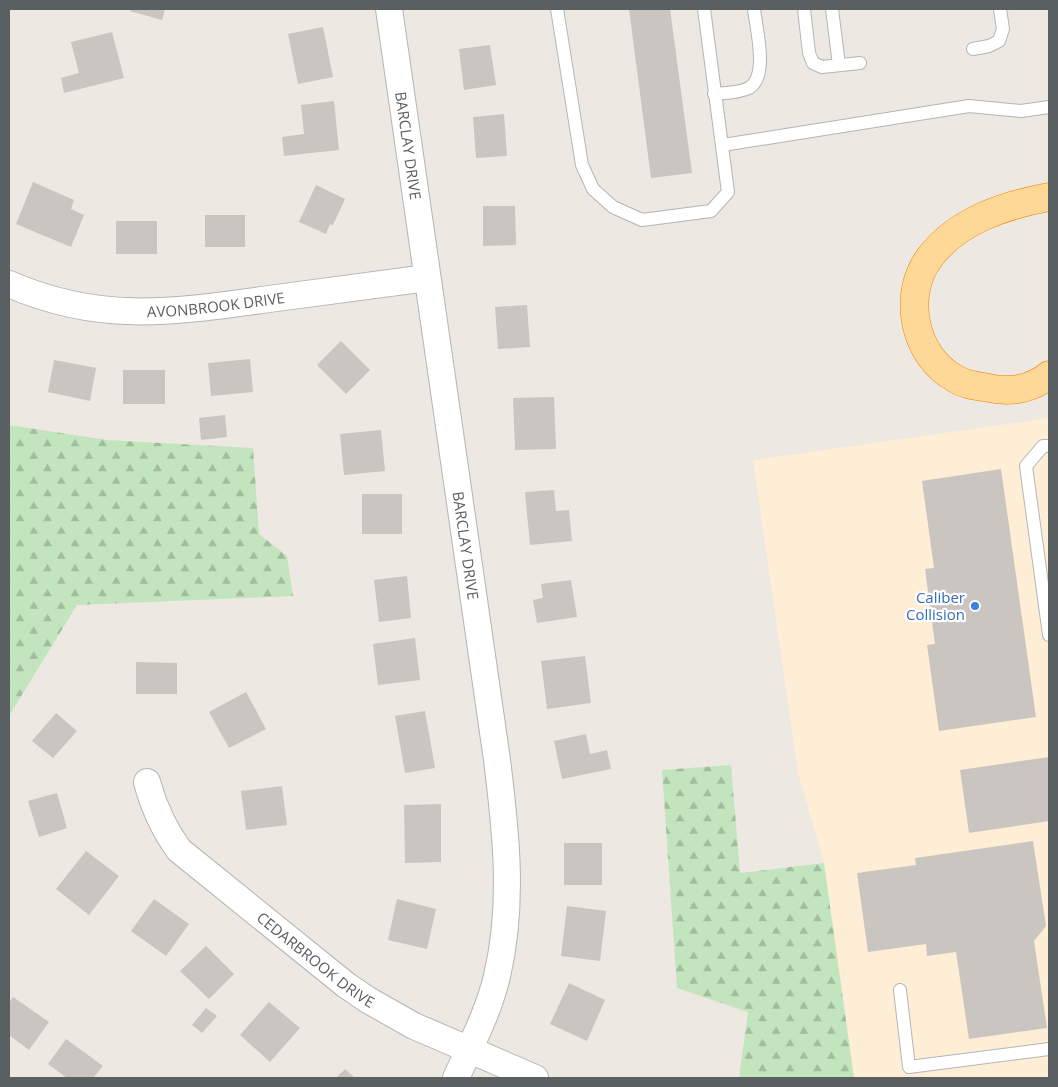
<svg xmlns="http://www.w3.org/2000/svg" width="1058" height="1087" viewBox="0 0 1058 1087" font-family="'Open Sans',sans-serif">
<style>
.commercial{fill:#feeed5}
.forest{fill:url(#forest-firs)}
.building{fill:#cac5c0}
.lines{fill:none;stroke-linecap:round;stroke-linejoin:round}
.service-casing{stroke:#b2b5b9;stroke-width:14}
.minor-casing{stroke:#b2b5b9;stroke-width:28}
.trunk-casing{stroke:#ee7e00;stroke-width:29}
.service{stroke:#fff;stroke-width:12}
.minor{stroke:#fff;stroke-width:26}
.trunk{stroke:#fed896;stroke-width:28}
.shop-dot{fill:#3f7fe0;stroke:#fff;stroke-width:2}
.labels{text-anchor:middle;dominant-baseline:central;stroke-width:4.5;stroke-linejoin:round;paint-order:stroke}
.street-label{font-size:15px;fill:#5a5f62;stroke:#fff}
.shop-label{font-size:15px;fill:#366cbe;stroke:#fff;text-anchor:end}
</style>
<defs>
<pattern id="forest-firs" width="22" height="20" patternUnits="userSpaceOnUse" patternTransform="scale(1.25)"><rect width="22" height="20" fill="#c3e5bd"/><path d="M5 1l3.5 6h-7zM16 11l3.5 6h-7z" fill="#a1bd9d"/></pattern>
</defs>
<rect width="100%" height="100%" fill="#ede8e1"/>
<path class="commercial" d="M1049 418V1078H854L824 863 798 773 753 460Z"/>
<g class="forest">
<path d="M9 425 107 440 253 448 259 534 287 556 293 596 77 605 9 716Z"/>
<path d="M731 765 740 873 824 863 854 1078H739L748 1012 677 988 662 770Z"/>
</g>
<g class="building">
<path d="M131 9H165L162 20 130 11Z"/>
<path d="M629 9H670L692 173 651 178Z"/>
<path d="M323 27 333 77 298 84 288 34Z"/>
<path d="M112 32 124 78 64 93 61 78 79 73 71 42Z"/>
<path d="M490 45 496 85 464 90 459 49Z"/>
<path d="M334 101 339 150 284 156 282 137 304 134 301 105Z"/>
<path d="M504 114 507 156 476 158 473 117Z"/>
<path d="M33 182 74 200 71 209 84 215 71 247 16 224Z"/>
<path d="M316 185 345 199 333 225 330 224 326 234 299 222Z"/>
<path d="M483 206H515L516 245 483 246Z"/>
<rect x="205" y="215" width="40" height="32"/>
<rect x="116" y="221" width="41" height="33"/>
<path d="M527 305 530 347 498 349 495 307Z"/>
<path d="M341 341 370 370 346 394 317 365Z"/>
<path d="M250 359 253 392 211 396 208 363Z"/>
<path d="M54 360 96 368 90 401 48 392Z"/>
<rect x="123" y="370" width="42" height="34"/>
<path d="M554 397 556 449 515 450 513 398Z"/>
<path d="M225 415 227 437 201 440 199 418Z"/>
<path d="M381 430 385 471 344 475 340 434Z"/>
<path d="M1001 469 1036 717 939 731 927 645 935 644 925 569 934 568 922 481Z"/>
<path d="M554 490 556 511 569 510 572 541 530 545 525 492Z"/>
<rect x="362" y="494" width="40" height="40"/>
<path d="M407 576 411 618 379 622 374 580Z"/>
<path d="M571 580 577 617 537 623 533 600 543 598 541 584Z"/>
<path d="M415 638 420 680 378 685 373 644Z"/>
<path d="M585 656 591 703 547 709 541 661Z"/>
<path d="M136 662 177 663V694H136Z"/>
<path d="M246 692 266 729 229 748 209 712Z"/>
<path d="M425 711 435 768 405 773 395 716Z"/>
<path d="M56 713 77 731 53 758 32 741Z"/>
<path d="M586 734 590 754 607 750 611 769 562 779 554 741Z"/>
<path d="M1049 757V821L969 833 960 770Z"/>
<path d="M282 786 287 825 246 830 241 791Z"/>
<path d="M57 793 67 828 39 837 28 801Z"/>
<path d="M441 804V862L405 863 404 805Z"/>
<path d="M1033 841 1046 926 1034 941 1047 1028 969 1039 956 952 927 956 926 944 868 952 857 873 916 865 915 858Z"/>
<rect x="564" y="843" width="38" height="42"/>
<path d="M86 851 119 876 89 915 56 889Z"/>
<path d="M154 899 189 924 166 956 131 931Z"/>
<path d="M397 899 436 909 427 949 388 940Z"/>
<path d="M567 906 606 911 600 961 561 956Z"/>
<path d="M206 946 234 974 209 999 180 971Z"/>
<path d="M569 983 605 1000 587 1041 550 1024Z"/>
<path d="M13 997 49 1022 29 1050 9 1035V1003Z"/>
<path d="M269 1002 300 1028 270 1062 240 1035Z"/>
<path d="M206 1008 217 1016 202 1033 192 1025Z"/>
<path d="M66 1039 103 1066 93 1078H67L48 1064Z"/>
<path d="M345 1069 355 1078H336Z"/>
</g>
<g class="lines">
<g class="service-casing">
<g id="service">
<path d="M557 9 582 165 593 189 613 207 642 220 711 211 728 192 704 9"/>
<path d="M804 9 809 53 813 63 822 67 860 63"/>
<path d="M832 9 839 65"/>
<path d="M973 49 989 46 999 41 1003 29 1000 9"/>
<path d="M714 94C725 93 739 93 749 88 769 76 756 28 754 9"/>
<path d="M723 145 969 106 1021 111 1049 107"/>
<path d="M1049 446H1043L1026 466 1049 635"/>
<path d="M900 990 909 1067 1049 1049"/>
</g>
</g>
<g class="minor-casing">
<g id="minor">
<path id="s1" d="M389 9 497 760C506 832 514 904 497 976 489 1011 471 1045 456 1078"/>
<path id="s2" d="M9 284C101 324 173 312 269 299 321 292 374 285 427 278"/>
<path id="s3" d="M147 782C154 808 163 828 179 850L346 985 368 1000 414 1026 535 1078"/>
</g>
</g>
<g class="trunk-casing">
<path id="trunk" d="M1049 197C1006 205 958 220 930 257 901 295 914 357 956 379 965 385 978 386 989 388 1010 393 1032 389 1049 375"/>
</g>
<use href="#service" class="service"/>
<use href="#minor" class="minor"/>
<use href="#trunk" class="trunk"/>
</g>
<circle class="shop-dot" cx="975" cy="606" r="5"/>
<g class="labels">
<g class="street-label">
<text stroke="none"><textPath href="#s1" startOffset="138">BARCLAY DRIVE</textPath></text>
<text stroke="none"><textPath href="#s2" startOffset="211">AVONBROOK DRIVE</textPath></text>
<text stroke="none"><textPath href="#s1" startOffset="542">BARCLAY DRIVE</textPath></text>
<text stroke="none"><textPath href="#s3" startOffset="251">CEDARBROOK DRIVE</textPath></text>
</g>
<g class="shop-label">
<text x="965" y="597">Caliber<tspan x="965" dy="17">Collision</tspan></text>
</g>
</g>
<rect width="1058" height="1087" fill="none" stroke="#5a5f62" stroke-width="20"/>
</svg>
